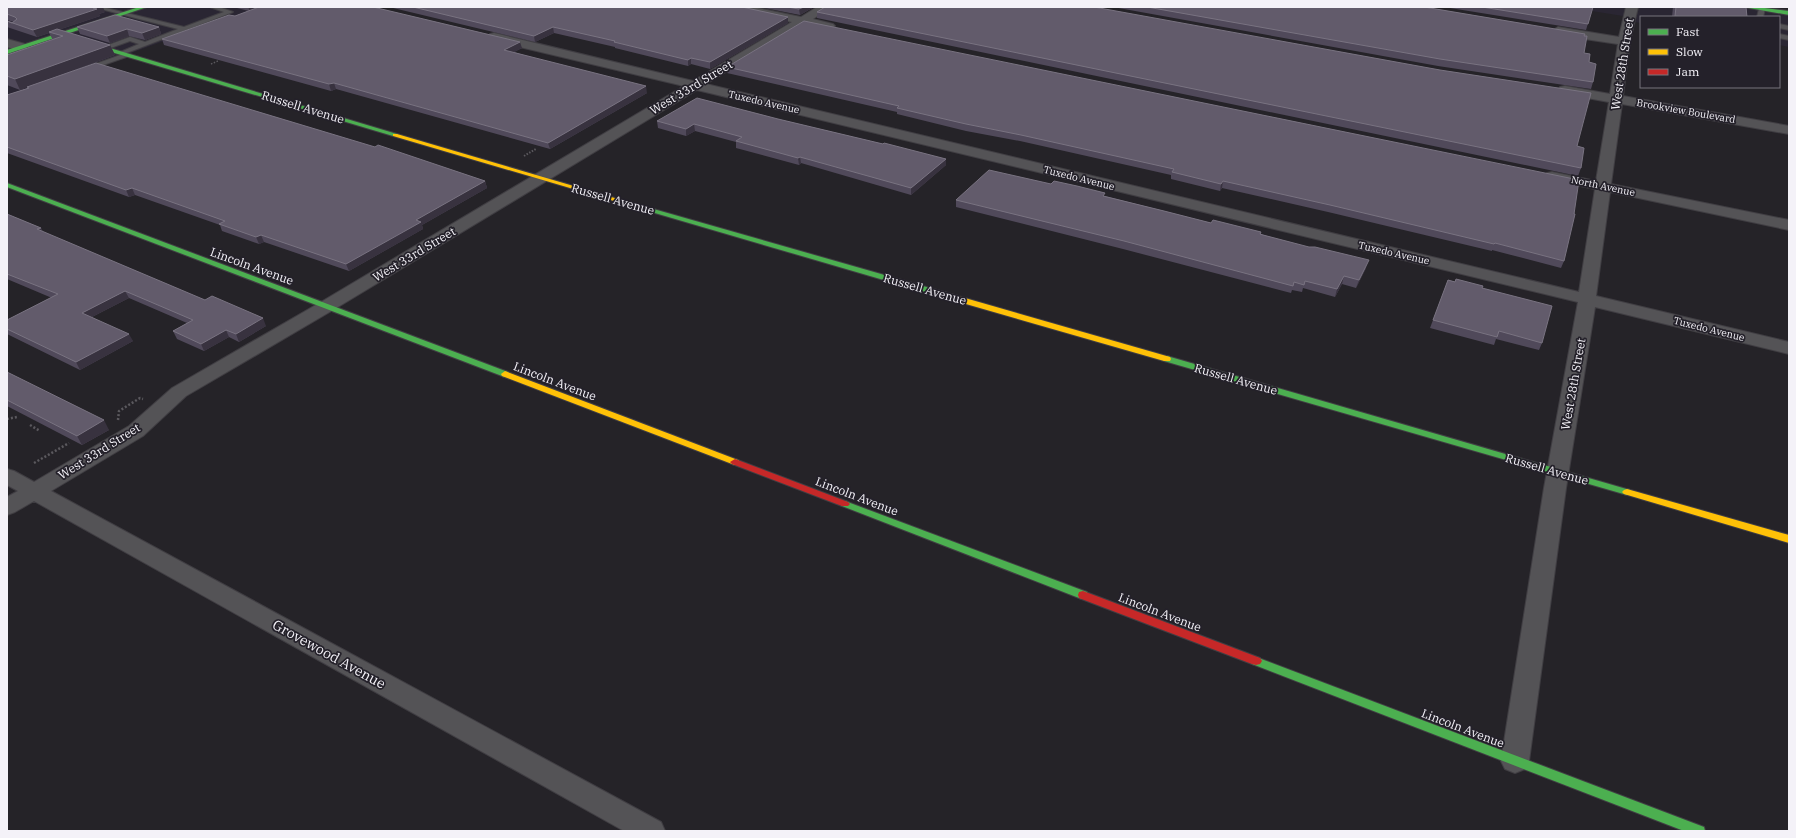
<svg xmlns="http://www.w3.org/2000/svg" width="1796" height="838" viewBox="0 0 1796 838" font-family="'IBM Plex Serif',serif">
<style>
.built{fill:#2a2633}
.lines{fill:none;stroke-linecap:round;stroke-linejoin:round}
.lane-casing{stroke:#403e43;stroke-width:2}
.street-casing{stroke:#403e43;stroke-width:2}
.fast-casing{stroke:#403e43;stroke-width:2}
.slow-casing{stroke:#403e43;stroke-width:2}
.jam-casing{stroke:#403e43;stroke-width:2}
.path-far2{stroke:#5b595e;stroke-width:1.5;stroke-dasharray:1.5 1.5;stroke-linecap:butt}
.path-far1{stroke:#5b595e;stroke-width:2;stroke-dasharray:1.5 1.5;stroke-linecap:butt}
.path{stroke:#5b595e;stroke-width:2.5;stroke-dasharray:2 2;stroke-linecap:butt}
.lane{fill:#545356;fill-rule:evenodd}
.street{fill:#545356;fill-rule:evenodd}
.fast{fill:#4caf50;fill-rule:evenodd}
.slow{fill:#ffc107;fill-rule:evenodd}
.jam{fill:#c62828;fill-rule:evenodd}
.wall{fill:#50495a}
.shaded-wall{fill:#38323f}
.building{fill:#625b6b;stroke:#797381}
.labels{text-anchor:middle;dominant-baseline:central;stroke-width:3.5;stroke-linejoin:round;paint-order:stroke}
.far-street-label{font-size:10px;fill:#f4f2f8;stroke:#24212a}
.street-label{font-size:12px;fill:#f4f2f8;stroke:#24212a}
.near-street-label{font-size:14px;fill:#f4f2f8;stroke:#24212a}
</style>
<rect width="100%" height="100%" fill="#252328"/>
<g class="built">
<path d="M27 7H269L235 20 228 18 7 98V13Z"/>
<path d="M1567 7H1746L1789 13V47L1779 45V17H1641V23L1628 21 1629 17Z"/>
</g>
<g class="lines">
<g class="lane-casing">
<g id="lane">
<path d="M93 7H102L184 27 224 12 210 7H219L233 12 124 54H129V56L89 70 87 69V67L123 54 118 53 139 44 130 41 105 50 102 48 103 47 130 37 145 42 178 29Z"/>
<path d="M1762 7 1765 9 1763 17H1757L1759 9Z"/>
<path d="M1779 24 1789 26V30L1779 28Z"/>
<path d="M1779 34 1789 36V40L1779 38Z"/>
</g>
</g>
<g class="street-casing">
<g id="street">
<path d="M730 7H753L801 17 817 7H831L813 19 833 24 835 26 829 30 804 24 706 84 1579 292 1595 189 1547 179 1545 176 1547 173 1552 172 1596 181 1609 102 1565 94 1560 93 1558 90 1560 87 1565 86 1610 94 1618 44 1558 35 1552 31 1558 27 1619 37 1626 7H1638L1630 41 1623 96 1789 126V134L1622 104 1611 184 1789 220V230L1610 192 1596 296 1789 342V354L1595 307 1566 488 1529 761 1525 769 1515 773 1505 769 1501 761 1544 488 1578 302 697 90 333 310 186 396 143 436 51 491 661 822 665 831H624L34 501 15 512 7 515V497L18 491 7 485V469L14 471 34 482 129 426 172 388 321 302 684 86 490 40 488 37 490 34 494 33 693 81 792 22 736 10Z"/>
<path d="M7 39 25 44 27 47 25 50 21 51 7 47Z"/>
</g>
</g>
<g class="fast-casing">
<g id="fast">
<path d="M139 7H147L7 54V50Z"/>
<path d="M1743 7H1757L1789 11V15Z"/>
<path d="M83 40 397 134 398 135 393 136 81 43 80 42Z"/>
<path d="M7 183 508 372 509 374 505 377 502 376 7 187Z"/>
<path d="M650 208 958 296 959 298 955 300H952L648 211 646 210Z"/>
<path d="M1167 356 1630 490 1632 492 1630 494 1627 495 1164 361 1163 359Z"/>
<path d="M845 501 1087 592 1088 595 1087 598 1083 599 1079 598 842 506 840 504 842 502Z"/>
<path d="M1256 657 1704 827 1705 831H1684L1252 664 1250 661 1252 658Z"/>
</g>
</g>
<g class="slow-casing">
<g id="slow">
<path d="M393 134H397L652 209 654 210 650 212 648 211 393 136Z"/>
<path d="M952 296H958L1170 357 1171 359 1170 361H1164L952 300 951 298Z"/>
<path d="M505 371 738 460 740 462 735 465 732 464 502 376 501 374Z"/>
<path d="M1627 489 1789 535V543L1624 494 1622 492 1624 490Z"/>
</g>
</g>
<g class="jam-casing">
<g id="jam">
<path d="M735 459 848 502 850 504 848 506H842L732 464 730 462Z"/>
<path d="M1083 591 1260 658 1262 661 1260 664 1256 665 1252 664 1079 598 1078 595 1079 592Z"/>
</g>
</g>
<path class="path-far2" d="M211 64 218 61"/>
<path class="path-far1" d="M524 156 536 149"/>
<g class="path">
<path d="M7 419 17 417"/>
<path d="M118 420 119 411 140 398 143 399"/>
<path d="M30 425 40 431"/>
<path d="M34 463 69 443"/>
</g>
<use href="#lane" class="lane"/>
<use href="#street" class="street"/>
<use href="#fast" class="fast"/>
<use href="#slow" class="slow"/>
<use href="#jam" class="jam"/>
</g>
<g class="wall">
<path d="M7 7 105 12 99 14 100 16 58 30 110 45 115 55 48 80 485 181 487 188 422 225 423 229 349 271 264 242 259 244 222 231 220 225 135 195 129 197 7 153V95L28 88 27 87 20 90 7 85V55L53 40 49 33 37 37 7 27V21L12 23 14 22 7 20Z"/>
<path d="M233 7H373L522 48 514 52 647 93 550 149 336 89 331 91 164 45 162 39 235 16 249 11Z"/>
<path d="M389 7H742L788 23 710 69 691 64 688 66 615 48V47L554 33 535 42Z"/>
<path d="M759 7H814L800 15Z"/>
<path d="M1113 7H1424L1584 36V53L1589 62 1593 82 1591 89 1438 66Z"/>
<path d="M1444 7H1593L1586 30Z"/>
<path d="M1673 7H1746L1747 17H1672Z"/>
<path d="M817 12 1577 146 1581 168 1578 176 817 18Z"/>
<path d="M804 21 1564 261 1561 268 1492 250V251L1328 212 1222 188 1220 191 1171 179V175L1020 141 966 131 897 114V112L727 73V67Z"/>
<path d="M77 27H159L161 34 145 40 129 36 110 43 80 34Z"/>
<path d="M778 119 946 159V165L911 195 801 163 799 165 736 148V142L695 131 686 136 658 128 657 121Z"/>
<path d="M1051 184 1105 196 1211 223 1261 232V234L1366 268 1356 288 1342 284 1335 297 1303 288 1302 292 1292 290 1291 293 1123 249 956 207V200Z"/>
<path d="M7 214 41 228 43 232 266 326 239 342 229 337 204 351 177 339 173 331 187 323 129 298 92 317 133 341 80 370 7 334V320L52 298 7 279Z"/>
<path d="M1448 280 1482 288 1542 343 1539 350 1496 339 1494 345 1430 328Z"/>
<path d="M7 372 109 430 82 445 7 406Z"/>
</g>
<g class="shaded-wall">
<path d="M96 7H103L105 12 99 14 100 16 37 37 33 30Z"/>
<path d="M248 7H260L250 11Z"/>
<path d="M804 7H814L800 15 799 9Z"/>
<path d="M788 17V23L710 69V62Z"/>
<path d="M159 27 161 34 145 40 142 33Z"/>
<path d="M553 27 554 33 535 42 534 36Z"/>
<path d="M127 29 129 36 110 43 107 36Z"/>
<path d="M520 42 522 48 506 56 504 50Z"/>
<path d="M110 45 115 55 20 90 15 79Z"/>
<path d="M691 58V64L688 66V60Z"/>
<path d="M334 83 336 89 331 91 329 84Z"/>
<path d="M646 86 647 93 550 149 548 143Z"/>
<path d="M694 124 695 131 686 136V129Z"/>
<path d="M800 157 801 163 799 165 798 158Z"/>
<path d="M946 159V165L911 195V188Z"/>
<path d="M485 181 487 188 422 225 423 229 349 271 346 264 416 220Z"/>
<path d="M1223 181 1222 188 1220 191 1221 184Z"/>
<path d="M132 188 135 195 129 197 126 190Z"/>
<path d="M41 228 45 235 37 229Z"/>
<path d="M261 235 264 242 259 244 256 237Z"/>
<path d="M1369 260 1366 268 1356 288 1359 280Z"/>
<path d="M1344 276 1342 284 1335 297 1337 289Z"/>
<path d="M125 291 129 298 86 320 82 313Z"/>
<path d="M263 318 266 326 239 342 236 334Z"/>
<path d="M226 330 229 337 204 351 201 344Z"/>
<path d="M129 334 133 341 80 370 76 362Z"/>
<path d="M104 420 109 430 82 445 77 436Z"/>
</g>
<g class="building">
<path d="M10 7H96L93 8 97 9 33 30 7 21 12 23 17 19 15 17 7 14V8Z"/>
<path d="M259 7H373L520 42 504 50 646 86 548 143 334 83 329 84 162 39 229 15 235 16Z"/>
<path d="M413 7H742L788 17 710 62 691 58 688 60 614 42 615 41 553 27 534 36Z"/>
<path d="M787 7H804L799 9Z"/>
<path d="M825 7H1094L1440 70 1591 93 1577 146 1584 148 1581 168 817 12Z"/>
<path d="M1147 7H1424L1585 34 1584 36H1587L1584 53 1590 54 1589 62 1596 64 1593 82 1440 59Z"/>
<path d="M1482 7H1593L1588 24Z"/>
<path d="M1676 7H1746L1747 17H1683L1675 16Z"/>
<path d="M115 15 159 27 142 33 127 29 107 36 77 27Z"/>
<path d="M804 21 1579 180 1574 214H1575L1564 261 1495 243 1494 244 1330 205 1223 181 1221 184 1172 172 1174 169 1021 135 966 124 897 108 899 106 727 67Z"/>
<path d="M57 29 110 45 15 79 7 76V55L63 36 49 32Z"/>
<path d="M96 63 375 147 378 145 485 181 416 220 421 222 346 264 261 235 256 237 219 224 225 221 132 188 126 190 7 147V95L29 88 27 87Z"/>
<path d="M697 98 778 119 883 144 884 143 946 159 911 188 800 157 798 158 736 141 742 137 694 124 686 129 657 121Z"/>
<path d="M989 170 1051 184 1054 181 1077 186 1105 193 1103 196 1164 211 1211 223 1213 220 1261 232 1260 234 1263 235 1309 247H1315L1369 260 1359 280 1344 276 1337 289 1305 281 1304 285 1294 282 1293 286 1124 241 956 200Z"/>
<path d="M7 214 41 228 37 229 205 300 212 296 263 318 236 334 226 330 201 344 173 331 193 320 125 291 82 313 129 334 76 362 7 329V320L58 294 7 274Z"/>
<path d="M1456 279 1483 286 1482 288 1552 306 1542 343 1499 331 1497 337 1433 320 1448 280 1455 282Z"/>
<path d="M7 372 104 420 77 436 7 400Z"/>
</g>
<g class="labels">
<g class="far-street-label">
<text transform="translate(764 102) rotate(13)">Tuxedo Avenue</text>
<text transform="translate(1686 111) rotate(10)">Brookview Boulevard</text>
<text transform="translate(1079 178) rotate(14)">Tuxedo Avenue</text>
<text transform="translate(1603 186) rotate(12)">North Avenue</text>
<text transform="translate(1394 253) rotate(13)">Tuxedo Avenue</text>
<text transform="translate(1709 329) rotate(14)">Tuxedo Avenue</text>
</g>
<g class="street-label">
<text transform="translate(1622 64) rotate(-81)">West 28th Street</text>
<text transform="translate(691 87) rotate(-31)">West 33rd Street</text>
<text transform="translate(303 107) rotate(17)">Russell Avenue</text>
<text transform="translate(613 199) rotate(16)">Russell Avenue</text>
<text transform="translate(414 254) rotate(-31)">West 33rd Street</text>
<text transform="translate(252 266) rotate(20)">Lincoln Avenue</text>
<text transform="translate(925 289) rotate(16)">Russell Avenue</text>
<text transform="translate(1236 379) rotate(16)">Russell Avenue</text>
<text transform="translate(555 381) rotate(21)">Lincoln Avenue</text>
<text transform="translate(1573 384) rotate(-80)">West 28th Street</text>
<text transform="translate(99 451) rotate(-32)">West 33rd Street</text>
<text transform="translate(1547 469) rotate(16)">Russell Avenue</text>
<text transform="translate(857 496) rotate(21)">Lincoln Avenue</text>
<text transform="translate(1160 612) rotate(21)">Lincoln Avenue</text>
<text transform="translate(1463 728) rotate(21)">Lincoln Avenue</text>
</g>
<g class="near-street-label">
<text transform="translate(329 654) rotate(29)">Grovewood Avenue</text>
</g>
</g>
<rect width="1796" height="838" fill="none" stroke="#f4f2f8" stroke-width="16"/>
<rect x="1640" y="16" width="140" height="72" fill="#24212a" stroke="#77757c"/>
<rect x="1648" y="29" width="20" height="6" fill="#4caf50" stroke="#77757c"/>
<text x="1676" y="36" font-size="12" fill="#f4f2f8">Fast</text>
<rect x="1648" y="49" width="20" height="6" fill="#ffc107" stroke="#77757c"/>
<text x="1676" y="56" font-size="12" fill="#f4f2f8">Slow</text>
<rect x="1648" y="69" width="20" height="6" fill="#c62828" stroke="#77757c"/>
<text x="1676" y="76" font-size="12" fill="#f4f2f8">Jam</text>
</svg>
